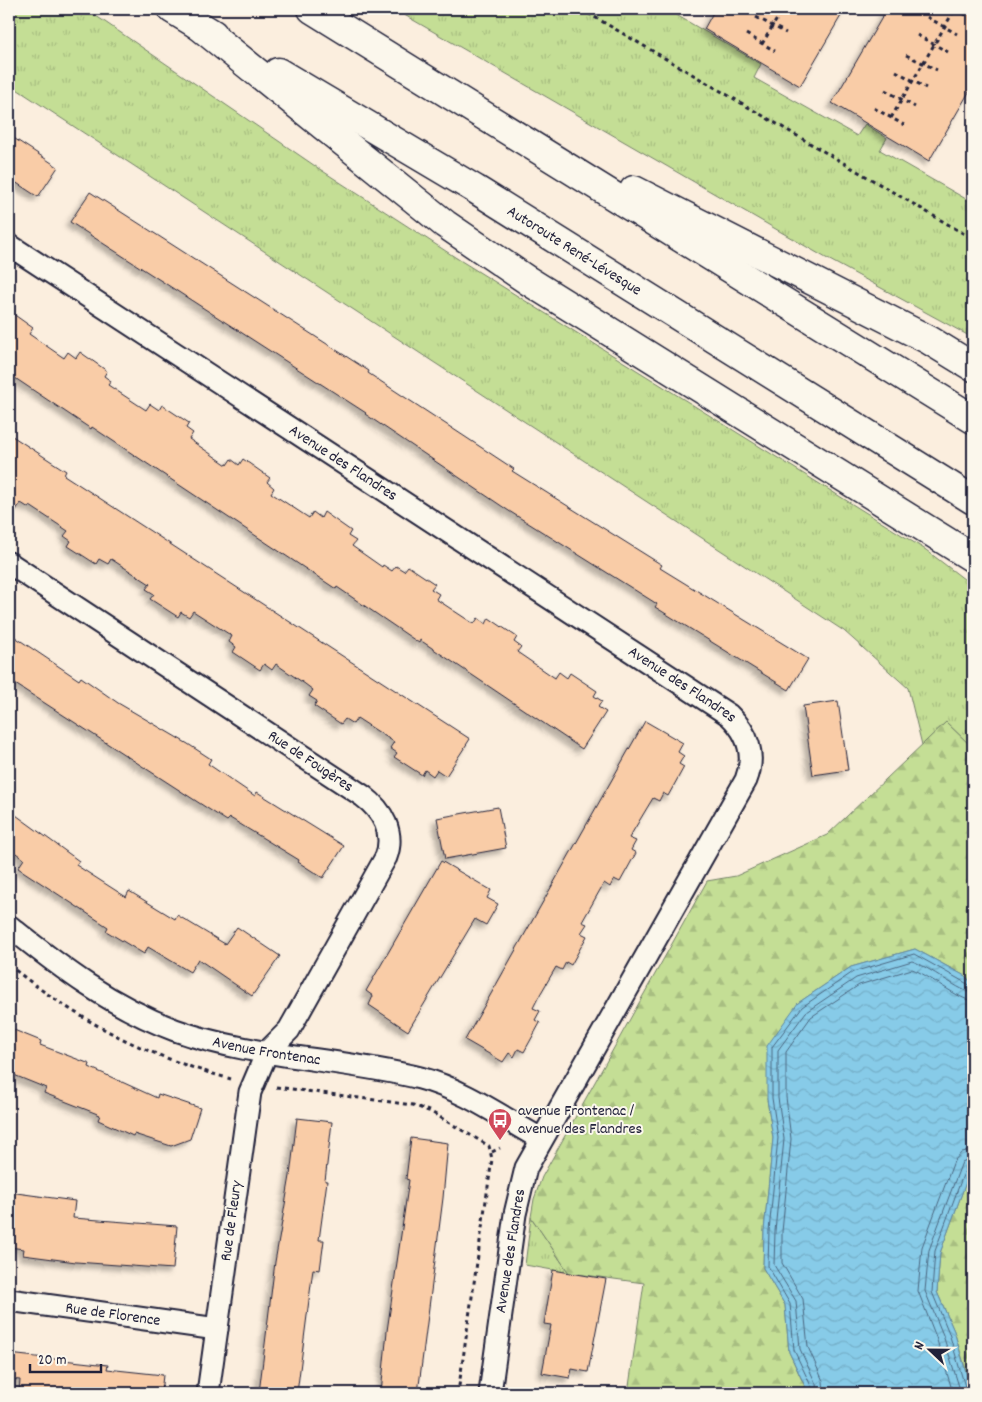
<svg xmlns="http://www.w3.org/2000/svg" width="982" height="1402" viewBox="0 0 982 1402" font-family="Dekko,sans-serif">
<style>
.grass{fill:url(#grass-tufts);stroke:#738068}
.forest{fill:url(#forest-firs);stroke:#738068}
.water{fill:url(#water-waves);stroke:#5f87a3}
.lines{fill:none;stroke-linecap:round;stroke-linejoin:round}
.shore{stroke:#4a6680;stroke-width:1}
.building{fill:#f9cca7;stroke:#22223b;filter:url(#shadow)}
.minor-casing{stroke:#22223b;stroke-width:25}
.motorway-casing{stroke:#22223b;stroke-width:31}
.path{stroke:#22223b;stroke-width:3;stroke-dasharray:4 4;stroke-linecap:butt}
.minor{stroke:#fbf7ec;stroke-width:21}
.motorway{stroke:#fbf7ec;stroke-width:28}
.labels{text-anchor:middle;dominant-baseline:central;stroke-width:4;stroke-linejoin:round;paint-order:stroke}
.street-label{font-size:16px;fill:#22223b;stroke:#fbf7ec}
.poi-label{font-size:16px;fill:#22223b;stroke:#fbf7ec;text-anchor:start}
</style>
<defs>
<pattern id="grass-tufts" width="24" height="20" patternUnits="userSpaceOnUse" patternTransform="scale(1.25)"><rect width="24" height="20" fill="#c4de95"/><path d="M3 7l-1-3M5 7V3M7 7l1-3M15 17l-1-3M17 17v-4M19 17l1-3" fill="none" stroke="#a8be81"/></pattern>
<pattern id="forest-firs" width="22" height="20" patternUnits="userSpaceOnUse" patternTransform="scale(1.25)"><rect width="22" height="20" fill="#c4de95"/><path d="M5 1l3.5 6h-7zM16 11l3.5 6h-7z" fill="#a8be81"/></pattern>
<pattern id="water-waves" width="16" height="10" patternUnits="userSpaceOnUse" patternTransform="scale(1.25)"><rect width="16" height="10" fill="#87cbe8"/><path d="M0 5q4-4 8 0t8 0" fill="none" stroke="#74aec8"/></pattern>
<filter id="shadow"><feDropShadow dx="-4.5" dy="4.5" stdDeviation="2.5" flood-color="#0004"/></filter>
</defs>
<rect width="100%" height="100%" fill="#fbeede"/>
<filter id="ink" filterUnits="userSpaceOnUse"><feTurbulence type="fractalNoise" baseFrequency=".02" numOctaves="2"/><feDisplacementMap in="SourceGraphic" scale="10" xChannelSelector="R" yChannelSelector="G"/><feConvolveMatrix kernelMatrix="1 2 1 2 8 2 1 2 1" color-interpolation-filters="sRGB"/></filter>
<g filter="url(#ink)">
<g class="grass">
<path d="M9 9H86L318 168 458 259 926 550 973 586V748L946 722 922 745 908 688 844 631 9 84Z"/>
<path d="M394 9H666L761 64 754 78 857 136 865 124 887 138 880 150 973 203V338L826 258Z"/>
<path d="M531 1217 569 1273 525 1265Z"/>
</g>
<g class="forest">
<path d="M946 722 973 748V984L965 976 915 949 851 967 798 1003 767 1099 773 1138 764 1231 763 1268 785 1305 789 1352 806 1389 805 1393H628L644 1283 569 1273 531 1217 534 1199 542 1177 707 881 736 876 827 835Z"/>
<path d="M973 1163V1393L954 1331 937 1292 940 1253Z"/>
</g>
<path class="water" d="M915 949 965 976 973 984V1163L940 1253 937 1292 954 1331 972 1393H805L806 1388 789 1352 785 1305 763 1268 764 1231 773 1138 767 1099V1046L798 1003 851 967Z"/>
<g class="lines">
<g class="shore">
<path d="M810 1393 811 1386 794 1350 790 1304 768 1266 769 1231 778 1138 772 1098V1047L802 1007 853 972 914 954 973 987"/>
<path d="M817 1393 816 1384 800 1349 796 1301 774 1265 775 1231 784 1139 778 1098V1050L806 1012 856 978 912 961C928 966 962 993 973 993"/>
<path d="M824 1393 823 1381 808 1347 803 1299 782 1263V1232L791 1139 786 1097V1052L811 1017 859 985 912 969C929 975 959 1000 973 1001"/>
<path d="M953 1393 936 1337 918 1291 922 1247 954 1161 962 1152 973 1150"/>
<path d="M961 1393 943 1335 925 1291 929 1250 962 1162 973 1157"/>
<path d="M969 1393 966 1390 949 1333 932 1292 935 1251 966 1167 973 1163"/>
</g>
</g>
<g class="building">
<path d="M715 9H845L800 86 704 29Z"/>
<path d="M887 9H973V85L929 161 832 103Z"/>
<path d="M9 135 58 167 38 197 9 178Z"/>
<path d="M90 192 369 371 368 373 514 469 512 471 662 565 660 568 808 659 789 690 655 607 657 604 509 511 365 414 366 413 70 222Z"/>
<path d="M9 311 33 328 29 334 64 358 68 352 76 358 80 352 107 371 104 376 111 381 108 385 146 410 150 404 159 410 162 405 189 423 186 428 193 433 189 439 227 465 231 459 239 465 243 459 270 478 267 482 274 488 271 493 309 518 313 512 321 518 324 512 351 531 348 536 356 541 352 546 382 567 383 565 392 571 396 566 404 571 408 566 435 584 431 589 439 594 436 599 474 624 478 618 486 624 489 618 517 637 514 642 521 647 517 652 555 678 559 672 567 678 570 673 597 691 594 696 602 701 598 707 606 712 582 749 420 640 419 643 337 587 336 589 92 427 91 429 9 374Z"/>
<path d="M9 434 66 471 64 475 470 739 446 776 437 770 433 776 425 770 422 775 394 757 397 753 390 748 394 742 357 718 353 724 345 719 341 724 314 706 317 701 309 696 313 690 305 684 276 664 272 670 264 664 260 670 233 652 236 647 229 642 232 636 193 611 189 617 181 612 178 617 150 599 154 594 146 589 150 584 111 559 108 564 99 559 96 564 68 546 71 541 64 536 68 531 30 506 29 508 21 503 9 519Z"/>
<path d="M9 633 79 680 81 677 118 703 188 744 211 759 208 764 255 796 257 792 344 846 323 878 298 862 299 860 230 818 227 821 9 680Z"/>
<path d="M838 701 848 770 813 775 803 706Z"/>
<path d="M645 721 683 743 678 752 684 756 679 764 684 767 668 796 663 793 659 801 653 798 629 838 636 841 631 850 636 853 620 882 614 879 610 887 604 883 582 922 587 924 581 933 587 936 571 965 566 962 562 970 556 967 538 998 533 1008 540 1011 535 1020 540 1023 524 1052 518 1049 514 1057 509 1053 503 1062 465 1040Z"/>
<path d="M498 807 506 848 445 859 437 818Z"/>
<path d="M9 810 79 861 76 865 126 897 129 891 175 919 177 915 225 944 237 927 280 956 252 996 198 959 190 972 148 947 144 954 106 931 108 927 18 868 24 859 9 848Z"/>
<path d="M441 861 491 890 487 898 498 904 486 925 475 919 408 1031 369 1005 373 996 366 991Z"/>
<path d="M9 1028 41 1041 40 1045 90 1064 89 1067 157 1098 158 1094 200 1108 190 1139 171 1146 134 1134 133 1136 98 1120 100 1115 44 1093 46 1088 9 1073Z"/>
<path d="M297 1118 332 1122 325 1181H327L319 1240H324L320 1270 313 1269 297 1393H259L275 1262 290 1176Z"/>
<path d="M411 1138 448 1143 443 1198 418 1393H381L387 1331 409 1180 406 1179Z"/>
<path d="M9 1192 75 1201 73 1218 177 1226 173 1269 76 1262 23 1255 24 1249 9 1247Z"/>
<path d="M553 1270 606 1279 588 1372 572 1369 570 1378 542 1373 551 1325 544 1324Z"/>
<path d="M9 1354 108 1365 107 1369 163 1375 161 1393H19L20 1380 9 1379Z"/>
</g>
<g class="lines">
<g class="minor-casing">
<g id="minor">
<path id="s1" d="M9 245 729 715C748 733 756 755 746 780L526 1168 515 1214 490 1393"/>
<path id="s2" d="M9 563 363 796C383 811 395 833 386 857L289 1030 267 1052 250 1092 208 1393"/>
<path id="s3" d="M9 926C61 968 111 1006 175 1030 253 1058 339 1058 420 1078 463 1089 503 1118 541 1139"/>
<path id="s4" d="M9 1300 217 1329"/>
</g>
</g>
<g class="motorway-casing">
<g id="motorway">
<path d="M172 9 213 34"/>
<path d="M312 9 973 419"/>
<path d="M197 24 445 224 527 280 973 558"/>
<path id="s5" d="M278 72 475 189 973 500"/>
<path d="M634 190 929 340 973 367"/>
</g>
</g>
<g class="path">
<path d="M581 9 973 239"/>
<path d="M787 9 797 14"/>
<path d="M956 9 968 16"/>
<path d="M756 17 786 33"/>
<path d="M927 17 957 34"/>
<path d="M746 34 775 51"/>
<path d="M917 35 948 52"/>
<path d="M762 44 783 9"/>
<path d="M906 55 937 70"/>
<path d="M896 71 926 88"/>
<path d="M885 90 915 107"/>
<path d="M874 108 904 125"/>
<path d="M891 118 955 9"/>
<path d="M9 965C78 1021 146 1056 231 1079"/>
<path d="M276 1087 413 1105 431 1112 489 1146 492 1159 458 1393"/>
<path d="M492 1152 500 1148"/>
</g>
<use href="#minor" class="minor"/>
<use href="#motorway" class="motorway"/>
</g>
</g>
<defs>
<g id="bus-pin" transform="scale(1.25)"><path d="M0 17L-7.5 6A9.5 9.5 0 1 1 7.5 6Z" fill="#d1495b" stroke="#fbf7ec"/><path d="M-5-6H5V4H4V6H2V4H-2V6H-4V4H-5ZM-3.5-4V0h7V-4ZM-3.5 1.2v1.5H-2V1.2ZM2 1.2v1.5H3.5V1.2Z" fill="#fff"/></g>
</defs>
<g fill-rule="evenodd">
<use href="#bus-pin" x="500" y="1120"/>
</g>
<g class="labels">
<g class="street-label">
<text stroke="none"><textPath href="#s5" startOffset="346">Autoroute René-Lévesque</textPath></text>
<text stroke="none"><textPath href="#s1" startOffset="399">Avenue des Flandres</textPath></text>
<text stroke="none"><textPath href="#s1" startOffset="804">Avenue des Flandres</textPath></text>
<text stroke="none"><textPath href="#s2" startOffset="361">Rue de Fougères</textPath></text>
<text stroke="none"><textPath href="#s3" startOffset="291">Avenue Frontenac</textPath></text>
<text transform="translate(232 1221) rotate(-82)">Rue de Fleury</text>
<text transform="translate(511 1251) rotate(-81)">Avenue des Flandres</text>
<text stroke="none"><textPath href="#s4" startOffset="105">Rue de Florence</textPath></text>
</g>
<g class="poi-label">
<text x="518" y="1111">avenue Frontenac /<tspan x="518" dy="18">avenue des Flandres</tspan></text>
</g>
</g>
<rect width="982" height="1402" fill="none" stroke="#fbf7ec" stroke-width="30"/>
<rect x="15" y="15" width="952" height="1372" fill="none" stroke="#22223b" stroke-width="2" filter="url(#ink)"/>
<g transform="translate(930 1350) rotate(292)" stroke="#fbf7ec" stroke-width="4" paint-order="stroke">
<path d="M0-4L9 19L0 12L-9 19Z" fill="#22223b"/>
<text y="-8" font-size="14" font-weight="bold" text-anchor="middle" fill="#22223b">N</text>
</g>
<path d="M30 1364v8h71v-8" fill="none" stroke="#22223b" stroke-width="2.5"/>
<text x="38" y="1364" font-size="15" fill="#22223b" stroke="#fbf7ec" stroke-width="4" paint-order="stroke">20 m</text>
</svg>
